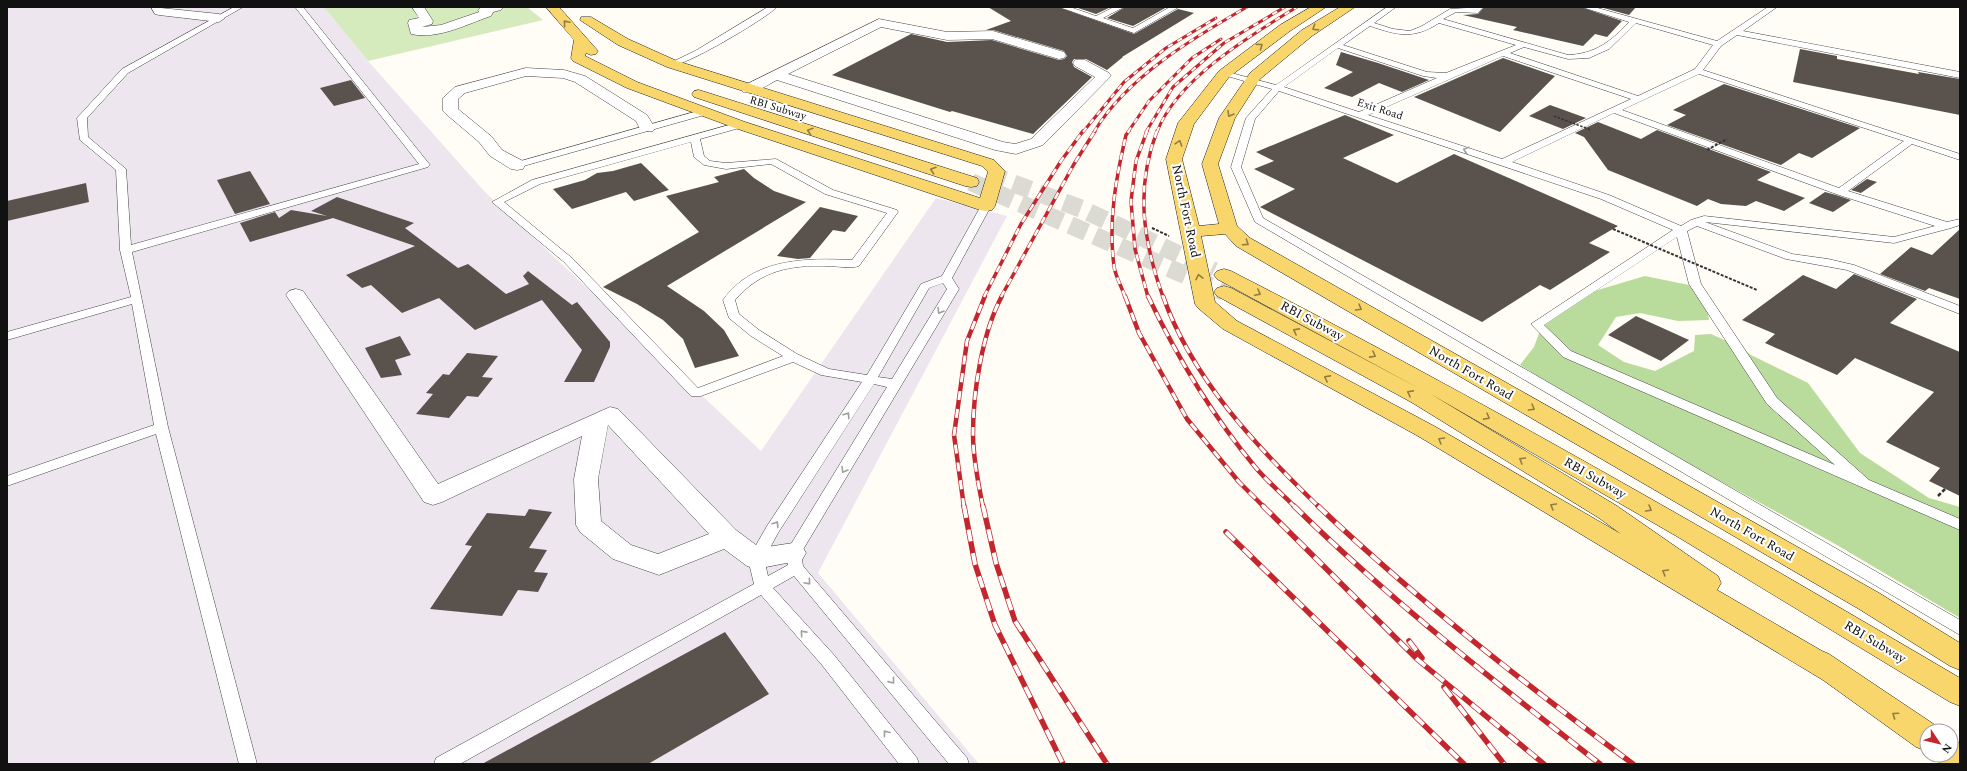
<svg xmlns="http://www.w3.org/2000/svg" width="1967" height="771" viewBox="0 0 1967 771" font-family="Spectral,serif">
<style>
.industrial{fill:#eee6ef}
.green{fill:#d5ebbd}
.forest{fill:#b9dc9c}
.building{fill:#5a524d}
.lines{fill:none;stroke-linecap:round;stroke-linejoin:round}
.primary-tunnel{stroke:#dbdad3;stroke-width:18;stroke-dasharray:18 9;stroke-linecap:butt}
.service-casing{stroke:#444;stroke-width:1}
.minor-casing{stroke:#444;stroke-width:1}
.primary-casing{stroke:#222;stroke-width:1}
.path-far1{stroke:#333;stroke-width:2;stroke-dasharray:3 1.5;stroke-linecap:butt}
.path{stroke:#333;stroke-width:2.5;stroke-dasharray:4 2;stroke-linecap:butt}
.service{fill:#fff;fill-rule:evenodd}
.minor{fill:#fff;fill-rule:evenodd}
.primary{fill:#f9d66b;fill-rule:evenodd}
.rail-far3-casing{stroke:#c4262e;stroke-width:3}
.rail-far2-casing{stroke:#c4262e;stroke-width:3.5}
.rail-far1-casing{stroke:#c4262e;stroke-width:4.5}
.rail-casing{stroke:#c4262e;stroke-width:5.5}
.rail-far3{stroke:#fff;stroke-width:2;stroke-dasharray:5.5;stroke-linecap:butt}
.rail-far2{stroke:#fff;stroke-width:2.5;stroke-dasharray:7;stroke-linecap:butt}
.rail-far1{stroke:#fff;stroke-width:3;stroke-dasharray:9;stroke-linecap:butt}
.rail{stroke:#fff;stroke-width:4;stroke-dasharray:12;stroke-linecap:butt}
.path-bridge-far1{stroke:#333;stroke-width:1.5;stroke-dasharray:2.5 1.5;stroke-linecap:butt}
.path-bridge{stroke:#333;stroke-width:2;stroke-dasharray:3 1.5;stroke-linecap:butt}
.oneway{stroke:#917d42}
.oneway2{stroke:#a0a0a0}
.labels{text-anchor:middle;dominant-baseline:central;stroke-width:4;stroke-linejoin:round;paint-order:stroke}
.far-street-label{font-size:11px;fill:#111;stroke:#fff}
.street-label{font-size:13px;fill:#111;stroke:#fff}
</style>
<rect width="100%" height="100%" fill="#fffdf5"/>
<path class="industrial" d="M7 7H324L368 61 486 193 761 451 936 198 1007 216 818 573 979 764H7Z"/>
<path class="green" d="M324 7H527L543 20 368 61Z"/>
<path class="forest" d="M1645 276 1689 285 1706 299 1709 320 1678 321 1640 313 1616 317 1598 345 1624 362 1655 371 1694 351 1695 335 1711 334 1742 348 1751 355 1808 383 1860 453 1929 498 1960 507V618L1837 545 1603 417 1520 365 1534 347 1546 314 1574 297Z"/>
<g class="building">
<path d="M988 7H1058L1134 34 1178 9 1194 13 1122 57H1123L1107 70 1086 59H1074L1072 62 1074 67 1092 77 1033 134 952 111 950 112 832 75 911 34 947 42 992 40 1059 60 1064 59 1067 56 1064 51 993 30H986L1011 21Z"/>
<path d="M1075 7H1111L1096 14Z"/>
<path d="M1125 7H1167L1133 26 1107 18Z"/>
<path d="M1484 7H1581L1622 21 1607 37 1595 34 1583 46 1513 30 1517 27 1463 15 1478 14Z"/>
<path d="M1600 7H1636L1629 15Z"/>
<path d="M1800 49 1837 56V59L1919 74 1918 72 1960 79V115L1793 82Z"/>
<path d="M1341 52 1378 63 1429 80 1402 92 1379 83 1352 97 1324 88 1353 72 1336 65Z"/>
<path d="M1503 58 1555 76 1500 132 1414 97Z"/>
<path d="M351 80 365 98 334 106 320 88Z"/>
<path d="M1724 84 1860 128 1812 158 1799 153 1781 165 1667 125 1686 115 1673 110Z"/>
<path d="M1550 105 1586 118 1563 129 1529 116Z"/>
<path d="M1345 115 1394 135 1343 158 1397 183 1454 154 1618 226 1589 243 1610 252 1550 290 1540 285 1482 322 1260 207 1295 189 1254 169 1274 161 1256 152Z"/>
<path d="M1598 122 1641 139 1657 130 1771 172 1757 180 1805 198 1784 211 1756 201 1746 206 1721 204 1708 199 1697 206 1608 170 1584 137 1575 133Z"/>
<path d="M641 163 669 190 634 201 626 192 572 209 553 189 585 180 597 173 613 171Z"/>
<path d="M744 169 754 178 774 191 806 202 667 286 704 311 724 330 739 356 695 368 683 339 663 320 637 304 603 287 699 232 666 196 719 182 714 177Z"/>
<path d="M250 171 270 204 235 214 217 180Z"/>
<path d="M1867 179 1877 182 1861 193 1851 190Z"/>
<path d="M86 183 89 202 7 221V201Z"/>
<path d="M1825 192 1836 195 1851 200 1833 212 1809 203Z"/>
<path d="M337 197 414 223 405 228 458 268 468 264 506 294 529 284 523 276 528 271 572 305 577 302 610 342V347L594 382H564L582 350 542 300 475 330 439 298 402 313 371 285 362 288 346 275 415 246 333 218 250 242 240 223 275 212 279 218 291 210 327 216 311 211Z"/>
<path d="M820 207 858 216 845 232 833 230 810 258 798 259 777 256Z"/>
<path d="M1960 229V299L1929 288 1925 291 1880 274 1911 247 1932 255Z"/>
<path d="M1854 274 1917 299 1890 323 1960 352V496L1929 481 1940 468 1886 442 1934 392 1855 358 1837 375 1765 343 1775 334 1742 320 1803 275 1836 289Z"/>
<path d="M1636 316 1689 340 1661 361 1608 335Z"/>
<path d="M400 336 411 355 395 360 402 375 381 378 365 348Z"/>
<path d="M467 353 498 356 482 377 493 378 478 397 467 396 449 418 416 414 433 394 426 393 443 374 449 375Z"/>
<path d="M529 509 552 512 529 548 547 550 534 572 548 573 538 592 518 590 502 616 430 609 472 546 465 545 487 513 525 516Z"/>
<path d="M725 632 769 694 648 764H482Z"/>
</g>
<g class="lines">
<g class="primary-tunnel">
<path d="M988 174 1082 209 1214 271"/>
<path d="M971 182 1224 292"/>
</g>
<g class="service-casing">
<g id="service">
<path d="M234 7H243L128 73 87 118 88 137 126 169 131 245 419 164 295 7H303L430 165 428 167 132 252 168 427 257 764H239L156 434 7 486V476L154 425 132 304 7 340V332L131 297 120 250 116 170 80 140 77 118 122 69Z"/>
<path d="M768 7H777C767 18 681 69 669 66L668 64 695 51Z"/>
<path d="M1059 7H1070L1096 16 1114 7H1124L1103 18 1133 28 1170 7H1179L1134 33Z"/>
<path d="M1387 7H1396L1374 23 1393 29 1410 31 1422 26 1450 9 1483 7 1478 13 1456 12 1443 19 1568 55C1595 54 1612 41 1629 22L1582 7H1594L1717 41 1768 7H1777L1743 31 1960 72V78L1737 35 1721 46 1703 70 1960 154V160L1912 144 1848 191 1947 222 1960 219V225L1951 228 1894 243 1705 222 1792 254 1828 259 1854 265 1960 306V314L1847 270 1786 259 1697 226 1687 231 1701 284 1777 398 1869 480 1960 519V530L1563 357 1531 324 1673 230 1601 199 1279 91 1255 119 1241 167 1263 218 1960 620V635L1255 222 1231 167 1246 118 1272 89 1220 74 1224 71 1276 85ZM1439 23 1516 45 1446 73 1427 72 1343 45 1370 26C1397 35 1413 40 1439 23ZM1636 23 1713 45 1695 69 1638 96 1510 53 1524 47 1568 59 1589 58 1609 49ZM1338 48 1423 76 1437 78 1359 112 1284 87ZM1503 56 1631 99 1502 159 1368 115ZM1699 74 1904 141 1839 188 1622 110ZM1614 113 1836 194 1935 226 1894 237 1704 216 1691 220 1681 226 1609 195 1512 162ZM1677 237 1689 284 1767 404 1835 465 1571 351 1544 325Z"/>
<path d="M705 109 709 112 708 114 520 167H514L512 165 514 163Z"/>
<path d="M740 122 745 125 743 127 700 139 704 156 710 161 726 163 776 159 833 190 897 210 898 212 859 266C849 269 838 266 828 266 790 265 761 270 735 300L739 314 759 330 797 354 829 369 867 375 921 284 942 276 982 204 986 203 991 206 952 278 959 289 801 553 803 566 967 758 969 764H949L794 576 773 588 834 655 917 758 919 764H899L822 665 761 595 460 764H434L436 758 754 584 748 559 767 526 862 382 821 375 793 362 701 396H691L564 262 492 202 532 180ZM691 142 694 157 704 165 726 169 771 164 825 194 887 213 852 260C805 258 753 258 723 300L729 318 751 336 783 356 698 388 572 258 504 202 540 184ZM943 283 947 289 892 379 878 377 929 288ZM874 384 887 387 788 549 785 553 788 565 768 576 764 559 778 533Z"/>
</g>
</g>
<g class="minor-casing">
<g id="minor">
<path d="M151 7 219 14 225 18 219 22 159 15 155 14Z"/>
<path d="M412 7H424L433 21 432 24 422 27 441 25 479 12 478 10 481 7H503L501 10 493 12 491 16C467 24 438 40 411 34L408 23 409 20 419 18Z"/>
<path d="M879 19 947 32 993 31 1064 52 1066 55 1064 58 1059 59 992 39 947 40 881 27 788 74 1003 142 1015 144 1031 139 1095 77 1075 66 1073 63 1075 60H1085L1109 73 1111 76 1043 145 1016 154 995 150 777 80C767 85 754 95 743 92L741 89 743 86Z"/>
<path d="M526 68 564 70 585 76 647 115 655 128 653 131H641L636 121 575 82 563 78 526 76 465 93 458 99V109L491 136 502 150 523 161 525 165 523 169 517 170 511 169 490 156 479 142 446 114 443 111V98L455 87Z"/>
<path d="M296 289 303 291 438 484 610 407 618 409 736 530 760 548 793 543 802 546 806 553 802 560 756 569 747 566 724 549 659 575 613 559 580 532 576 525 574 479 582 436 442 502 433 505 424 502 286 295 289 291ZM608 425 709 534 658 554 631 545 601 521 598 479Z"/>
</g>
</g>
<g class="primary-casing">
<g id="primary">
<path d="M546 7H559L598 51 596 54 591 55 586 53 585 56 637 82 745 122 980 198 988 172 982 166 667 67 618 45 580 20 581 17H591L628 39 677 61 994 160 1005 171 995 206 992 210 986 211 980 210 735 128 627 88 573 61 571 58 574 40Z"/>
<path d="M1311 7H1326L1290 31 1229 77 1194 124 1182 159 1199 226 1219 224 1202 164 1219 118 1250 73 1302 30 1340 7H1355L1312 36 1260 79 1235 118 1218 164 1237 226 1250 238 1879 593 1960 643V670L1950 666 1859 609 1236 246 1225 234 1201 236 1215 302 1237 321 1434 426 1621 534 1599 518 1411 402 1217 296 1214 292 1217 288 1224 286 1231 288 1424 391 1217 279 1214 275 1217 271 1224 269 1231 271C1479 398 1720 537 1960 678V706L1950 702 1678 537 1429 393 1617 506 1718 576 1721 583 1717 590 1822 651 1829 654 1938 727 1940 731H1927V751L1916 747 1823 680 1418 436 1223 329 1198 308 1195 304 1166 159 1178 123 1219 71 1280 25Z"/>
<path d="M699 90 977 178 979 182 977 186 971 187 965 186 694 97 692 94 694 91Z"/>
<path d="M1951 740 1960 743V764H1940L1936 755H1951Z"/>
</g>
</g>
<path class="path-far1" d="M1152 228 1169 236"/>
<path class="path" d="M1938 496 1945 489"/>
<use href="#service" class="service"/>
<use href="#minor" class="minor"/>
<use href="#primary" class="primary"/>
<g class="rail-far3-casing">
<g id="rail-far3">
<path d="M1083 132 1124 82 1166 48 1216 18"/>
<path d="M1094 132C1127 77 1193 38 1247 7"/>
<path d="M1128 132 1149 101 1192 58 1221 39"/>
<path d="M1146 132 1173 87 1224 43 1285 7"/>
<path d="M1157 132C1177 79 1251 35 1297 7"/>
</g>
</g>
<g class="rail-far2-casing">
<g id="rail-far2">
<path d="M1147 131 1136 161 1131 201 1135 249 1148 297"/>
<path d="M1157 131C1135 189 1143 240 1163 297"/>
<path d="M984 297 1021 224 1061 161 1083 131"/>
<path d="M1001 297 1074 164 1095 131"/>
<path d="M1125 297C1122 287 1115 276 1114 266 1108 221 1116 178 1126 135L1129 131"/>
</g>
</g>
<g class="rail-far1-casing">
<g id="rail-far1">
<path d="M1125 296 1139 333 1187 419 1239 482 1264 507"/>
<path d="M1148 296C1178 359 1211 414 1256 468 1268 482 1282 494 1295 507"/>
<path d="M1163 296C1192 379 1257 447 1319 507"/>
<path d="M964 507 954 435 967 341 985 296"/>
<path d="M983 507C978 483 973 458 973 434 973 392 982 333 1002 296"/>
</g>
</g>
<g class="rail-casing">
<g id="rail">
<path d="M964 506 975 564 995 625 1063 764"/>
<path d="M983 506 996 563 1015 621 1107 764"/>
<path d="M1263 506 1418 660 1544 764"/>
<path d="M1294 506C1389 599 1495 682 1600 764"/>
<path d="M1318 506C1417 600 1524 683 1633 764"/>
<path d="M1226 532 1464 764"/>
<path d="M1409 641 1422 658"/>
<path d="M1444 687 1504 764"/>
</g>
</g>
<use href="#rail-far3" class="rail-far3"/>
<use href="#rail-far2" class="rail-far2"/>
<use href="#rail-far1" class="rail-far1"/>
<use href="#rail" class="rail"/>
<path class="path-bridge-far1" d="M1554 116 1591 130"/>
<g class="path-bridge">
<path d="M1707 150 1727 139"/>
<path d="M1613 229 1757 290"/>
</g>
</g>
<defs><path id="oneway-chevron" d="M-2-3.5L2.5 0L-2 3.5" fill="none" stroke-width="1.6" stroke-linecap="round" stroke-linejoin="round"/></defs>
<g class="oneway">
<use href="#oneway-chevron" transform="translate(566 23) rotate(-131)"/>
<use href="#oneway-chevron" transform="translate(1315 28) rotate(148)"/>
<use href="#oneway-chevron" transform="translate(1260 46) rotate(-36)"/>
<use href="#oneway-chevron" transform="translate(1230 114) rotate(120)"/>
<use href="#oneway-chevron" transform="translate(810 131) rotate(-162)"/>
<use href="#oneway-chevron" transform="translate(1179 143) rotate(-72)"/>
<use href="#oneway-chevron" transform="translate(933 170) rotate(-162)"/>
<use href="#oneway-chevron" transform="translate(1246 243) rotate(34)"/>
<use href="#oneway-chevron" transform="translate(1199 277) rotate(-102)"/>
<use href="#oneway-chevron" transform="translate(1258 293) rotate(27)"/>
<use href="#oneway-chevron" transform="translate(1359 308) rotate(30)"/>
<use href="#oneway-chevron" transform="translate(1296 331) rotate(-152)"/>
<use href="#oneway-chevron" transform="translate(1373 355) rotate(29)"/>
<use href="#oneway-chevron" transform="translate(1327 378) rotate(-152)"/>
<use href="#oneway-chevron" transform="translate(1410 393) rotate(-152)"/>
<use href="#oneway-chevron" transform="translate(1532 408) rotate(30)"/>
<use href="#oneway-chevron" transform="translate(1487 417) rotate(29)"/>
<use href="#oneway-chevron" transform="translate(1441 440) rotate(-149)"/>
<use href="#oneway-chevron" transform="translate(1522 460) rotate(-149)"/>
<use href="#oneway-chevron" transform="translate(1553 506) rotate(-149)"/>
<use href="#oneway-chevron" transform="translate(1649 509) rotate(30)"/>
<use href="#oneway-chevron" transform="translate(1665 572) rotate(-149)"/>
<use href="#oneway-chevron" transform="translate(1895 715) rotate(-145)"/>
</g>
<g class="oneway2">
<use href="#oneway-chevron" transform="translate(1466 150) rotate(-162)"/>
<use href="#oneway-chevron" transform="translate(940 311) rotate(121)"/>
<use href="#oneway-chevron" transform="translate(847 415) rotate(-57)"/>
<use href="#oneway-chevron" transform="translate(844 470) rotate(121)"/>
<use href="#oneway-chevron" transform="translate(776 524) rotate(-57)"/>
<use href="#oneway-chevron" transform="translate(808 582) rotate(49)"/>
<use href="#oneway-chevron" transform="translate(803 633) rotate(-132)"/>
<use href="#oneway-chevron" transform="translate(892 681) rotate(51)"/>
<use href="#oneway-chevron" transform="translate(886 733) rotate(-128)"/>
</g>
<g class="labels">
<g class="far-street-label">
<text transform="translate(778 108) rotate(17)">RBI Subway</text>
<text transform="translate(1380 109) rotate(18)">Exit Road</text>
</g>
<g class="street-label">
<text transform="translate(1186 211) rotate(78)">North Fort Road</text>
<text transform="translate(1312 321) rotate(28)">RBI Subway</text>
<text transform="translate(1471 373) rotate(30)">North Fort Road</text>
<text transform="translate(1595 478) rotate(30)">RBI Subway</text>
<text transform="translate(1752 534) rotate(30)">North Fort Road</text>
<text transform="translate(1875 642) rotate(31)">RBI Subway</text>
</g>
</g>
<rect width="1967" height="771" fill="none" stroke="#111111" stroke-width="16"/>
<g transform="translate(1939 743) rotate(125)"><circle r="19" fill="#ffffff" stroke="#a0a0a0"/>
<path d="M0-3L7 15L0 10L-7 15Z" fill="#c4262e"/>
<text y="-6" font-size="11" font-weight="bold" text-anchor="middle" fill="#111111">N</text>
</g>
</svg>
